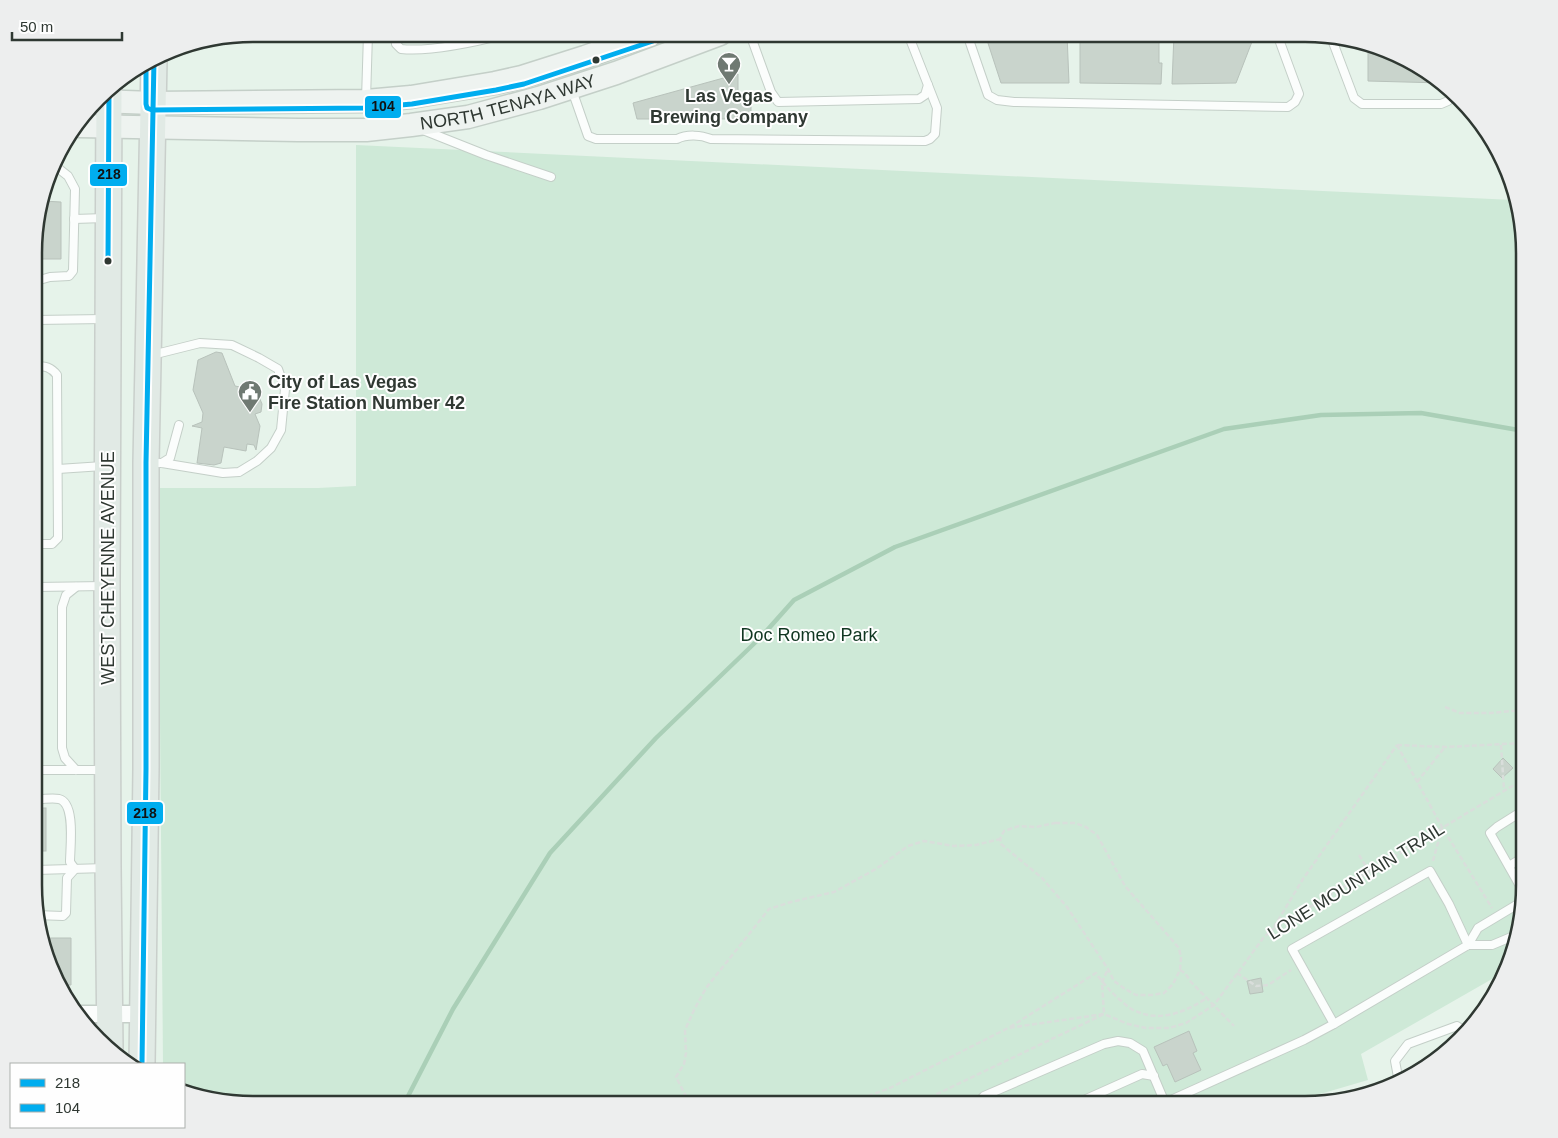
<svg xmlns="http://www.w3.org/2000/svg" width="1558" height="1138" viewBox="0 0 1558 1138" font-family="Helvetica,sans-serif">
<style>
.green{fill:#cee9d7}
.lines{fill:none;stroke-linecap:round;stroke-linejoin:round}
.stream{stroke:#aacfb7;stroke-width:4.5}
.building{fill:#c9d4cc;stroke:#b8c2bb}
.lane-casing{stroke:#c4cfc8;stroke-width:10}
.street-casing{stroke:#c4cfc8;stroke-width:19}
.secondary-casing{stroke:#c4cfc8;stroke-width:25}
.primary-casing{stroke:#c9cfcb;stroke-width:28}
.path{stroke:#d9dedb;stroke-width:2.5;stroke-dasharray:5 2.5;stroke-linecap:butt}
.lane{stroke:#fbfdfc;stroke-width:8}
.street{stroke:#fbfdfc;stroke-width:16}
.secondary{stroke:#eef3f0;stroke-width:22}
.primary{stroke:#e1eae5;stroke-width:25}
.bus-1-casing{stroke:#fefefe;stroke-width:9}
.bus-2-casing{stroke:#fefefe;stroke-width:9}
.bus-1{stroke:#00adef;stroke-width:5}
.bus-2{stroke:#00adef;stroke-width:5}
.bus-dot{fill:#2f3832;stroke:#fefefe;stroke-width:2}
.labels{text-anchor:middle;dominant-baseline:central;stroke-width:4;stroke-linejoin:round;paint-order:stroke}
.poi-label{font-size:18px;font-weight:bold;fill:#2f3832;stroke:#fefefe}
.street-label{font-size:18px;fill:#2f3832;stroke:#fefefe}
.park-label{font-size:18px;fill:#103621;stroke:#fefefe}
.rim{fill:none;stroke:#2f3832;stroke-width:2.5}
.line-badge{stroke:#fefefe;stroke-width:2}
.pale-badge-label{font-size:14px;text-anchor:middle;font-weight:bold;fill:#111}
</style>
<rect width="100%" height="100%" fill="#e6f3ea"/>
<path class="green" d="M356 145 1513 200 1524 239V899L1506 971 1361 1054 1368 1080 1286 1104H239L184 1091V1064H163L158 488H318L356 486Z"/>
<g class="lines">
<path class="stream" d="M404 1104 453 1009 550 853 656 738 762 636 794 600 895 547 1224 429 1321 415 1421 413 1524 431"/>
</g>
<g class="building">
<path d="M985 34H1067L1069 83H1001Z"/>
<path d="M1080 34H1159V63H1162L1161 84 1080 83Z"/>
<path d="M1174 34H1255L1236 83 1172 84Z"/>
<path d="M1368 46 1389 50 1439 79 1442 83 1368 81Z"/>
<path d="M738 74V95L749 93 751 101V118L745 119H637L633 103Z"/>
<path d="M43 201 61 202V259H36V225Z"/>
<path d="M216 352 222 353 235 386 240 387 253 382 262 404 261 412 255 414 260 426 256 450 254 445 247 444 246 451 224 447 221 463 214 465 197 463 202 428 192 426 202 422 203 413 193 390 198 360Z"/>
<path d="M1503 758 1513 768 1502 778 1493 769Z"/>
<rect x="36" y="808" width="10" height="43"/>
<path d="M44 938H71V985H60Z"/>
<path d="M1261 978 1263 992 1250 994 1247 981Z"/>
<path d="M1189 1031 1197 1051 1193 1053 1201 1070 1175 1082 1167 1064 1163 1066 1154 1047Z"/>
</g>
<g class="lines">
<g class="lane-casing">
<g id="lane">
<path d="M395 34 396 44 401 49C432 52 476 42 507 34"/>
<path d="M750 34 771 92 778 102 919 99 925 95 928 85"/>
<path d="M967 34 988 95 997 100 1014 102 1288 107 1295 102 1299 94 1277 34"/>
<path d="M1331 37 1354 98 1362 104H1441L1448 101 1452 95"/>
<path d="M572 90 588 136 596 139H677C687 134 701 135 711 139L925 141 930 139 935 134 937 108 908 34"/>
<path d="M366 99 368 34"/>
<path d="M423 130 486 155 551 177"/>
<path d="M74 219 105 218"/>
<path d="M36 281 50 277 69 276 73 271 75 189 68 176 54 165"/>
<path d="M36 320 104 319"/>
<path d="M36 366C45 366 51 367 57 375L58 538 52 544H36"/>
<path d="M148 463H162L223 473 239 472 257 461 271 448 281 430 285 389 278 369 259 358 232 345 200 343 152 355"/>
<path d="M162 463 170 458 179 425"/>
<path d="M58 469 103 466"/>
<path d="M36 587 104 586"/>
<path d="M76 587 66 595 62 607V748L65 758 76 770"/>
<path d="M36 770H104"/>
<path d="M36 800C43 799 53 798 59 799 76 803 70 848 70 862L75 869 67 878 66 913 63 916 36 915"/>
<path d="M1524 810 1497 827 1490 833 1524 893"/>
<path d="M1509 866 1524 857"/>
<path d="M36 870 106 868"/>
<path d="M1468 945 1478 928 1523 901"/>
<path d="M1334 1024 1292 949 1430 871 1449 904 1468 945"/>
<path d="M1399 1082 1395 1061 1408 1044 1457 1026 1464 1031"/>
<path d="M976 1104 984 1096 1104 1044 1118 1041 1130 1043 1143 1051 1165 1103"/>
<path d="M1075 1104 1142 1074 1154 1076"/>
<path d="M1162 1104 1304 1040 1334 1024 1468 945H1492L1516 935"/>
</g>
</g>
<g class="street-casing">
<path id="street" d="M80 1014H142"/>
</g>
<g class="secondary-casing">
<g id="secondary">
<path d="M98 101 153 103 366 101 411 97 495 83 522 77 585 57 651 34"/>
<path id="s1" d="M79 126 298 130H366L411 125 468 117 539 98 616 73 720 34"/>
</g>
</g>
<g class="primary-casing">
<g id="primary">
<path d="M109 88 107 586 108 867 110 1048"/>
<path d="M142 1064 146 769V463L154 60"/>
</g>
</g>
<g class="path">
<path d="M1445 707 1460 713H1490L1524 710"/>
<path d="M1397 745 1442 827 1492 908"/>
<path d="M1397 745 1445 747 1524 743"/>
<path d="M1501 745 1504 790"/>
<path d="M1417 782 1445 747"/>
<path d="M1055 823H1075L1086 827 1097 835 1125 886 1179 948 1181 958 1180 970 1173 984 1164 993 1152 995H1136L1125 989 1114 981 1108 969 1067 907 1042 878 1001 844 1000 839 1004 831 1019 826 1036 827Z"/>
<path d="M1359 855 1369 871"/>
<path d="M1433 861 1442 828"/>
<path d="M1274 927 1303 879 1397 745"/>
<path d="M1180 970 1185 973 1191 982 1234 1026"/>
<path d="M1237 973 1256 986 1268 985 1291 970"/>
<path d="M1010 1027 1096 973C1103 983 1110 991 1119 999 1125 1004 1131 1010 1138 1012 1162 1022 1187 1011 1207 998"/>
<path d="M690 1104 676 1077 684 1064 686 1053 685 1030 694 1010 706 988 769 909 791 902 834 892 876 869 908 846 924 841 954 846 976 845 1000 839"/>
<path d="M847 1104 890 1088 1008 1028 1104 1014 1128 1024 1146 1028H1169L1186 1023 1214 1005 1264 937 1273 929 1524 779"/>
<path d="M916 1104 1104 1014 1102 982 1108 969"/>
</g>
<use href="#lane" class="lane"/>
<use href="#street" class="street"/>
<use href="#secondary" class="secondary"/>
<use href="#primary" class="primary"/>
<g class="bus-1-casing">
<g id="bus-1">
<path d="M108 261 109 88"/>
<path d="M142 1064 146 769V463L154 60"/>
</g>
</g>
<g class="bus-2-casing">
<path id="bus-2" d="M146 65V104L147 108 152 110 366 108 412 104 496 90 524 84 653 41"/>
</g>
<use href="#bus-1" class="bus-1"/>
<use href="#bus-2" class="bus-2"/>
</g>
<defs>
<g id="bar-pin" transform="scale(1.25)"><path d="M0 17L-7.5 6A9.5 9.5 0 1 1 7.5 6Z" fill="#6f7972" stroke="#fefefe"/><path d="M-6-5H6L.8 .8V4.5H3.5V6h-7V4.5H-.8V.8Z" fill="#fff"/></g>
<g id="civic-pin" transform="scale(1.25)"><path d="M0 17L-7.5 6A9.5 9.5 0 1 1 7.5 6Z" fill="#6f7972" stroke="#fefefe"/><path d="M-.6-6.5H3V-4.5H.6V-3L4-1V1h2V6H-6V1h2V-1L-.6-3ZM-1.2 2.5V6h2.4V2.5Z" fill="#fff"/></g>
</defs>
<g fill-rule="evenodd">
<use href="#bar-pin" x="729" y="64"/>
<use href="#civic-pin" x="250" y="392"/>
</g>
<g class="bus-dot">
<circle cx="596" cy="60" r="4.5"/>
<circle cx="108" cy="261" r="4.5"/>
</g>
<g class="labels">
<g class="poi-label">
<text x="729" y="96">Las Vegas<tspan x="729" dy="21">Brewing Company</tspan></text>
<text x="268" y="382" text-anchor="start">City of Las Vegas<tspan x="268" dy="21">Fire Station Number 42</tspan></text>
</g>
<g class="street-label">
<text stroke="none"><textPath href="#s1" startOffset="432">NORTH TENAYA WAY</textPath></text>
<text transform="translate(108 568) rotate(-90)">WEST CHEYENNE AVENUE</text>
<text transform="translate(1356 881) rotate(-32)">LONE MOUNTAIN TRAIL</text>
</g>
<g class="park-label">
<text x="809" y="635">Doc Romeo Park</text>
</g>
</g>
<path d="M0 0H1558V1138H0ZM253 42H1305A211 211 0 0 1 1516 253V885A211 211 0 0 1 1305 1096H253A211 211 0 0 1 42 885V253A211 211 0 0 1 253 42Z" fill="#edeeee" fill-rule="evenodd"/>
<path class="rim" d="M253 42H1305A211 211 0 0 1 1516 253V885A211 211 0 0 1 1305 1096H253A211 211 0 0 1 42 885V253A211 211 0 0 1 253 42Z"/>
<g class="line-badge">
<rect x="364" y="95" width="38" height="24" rx="5" fill="#00adef"/>
<rect x="89" y="163" width="39" height="24" rx="5" fill="#00adef"/>
<rect x="126" y="801" width="38" height="24" rx="5" fill="#00adef"/>
</g>
<g class="pale-badge-label">
<text x="383" y="111">104</text>
<text x="109" y="179">218</text>
<text x="145" y="818">218</text>
</g>
<rect x="10" y="1063" width="175" height="65" fill="#fefefe" stroke="#abafac"/>
<rect x="20" y="1079" width="25" height="8" fill="#00adef" stroke="#abafac"/>
<text x="55" y="1088" font-size="15" fill="#2f3832">218</text>
<rect x="20" y="1104" width="25" height="8" fill="#00adef" stroke="#abafac"/>
<text x="55" y="1113" font-size="15" fill="#2f3832">104</text>
<path d="M12 32v8h110v-8" fill="none" stroke="#2f3832" stroke-width="2.5"/>
<text x="20" y="32" font-size="15" fill="#2f3832" stroke="#fefefe" stroke-width="4" paint-order="stroke">50 m</text>
</svg>
